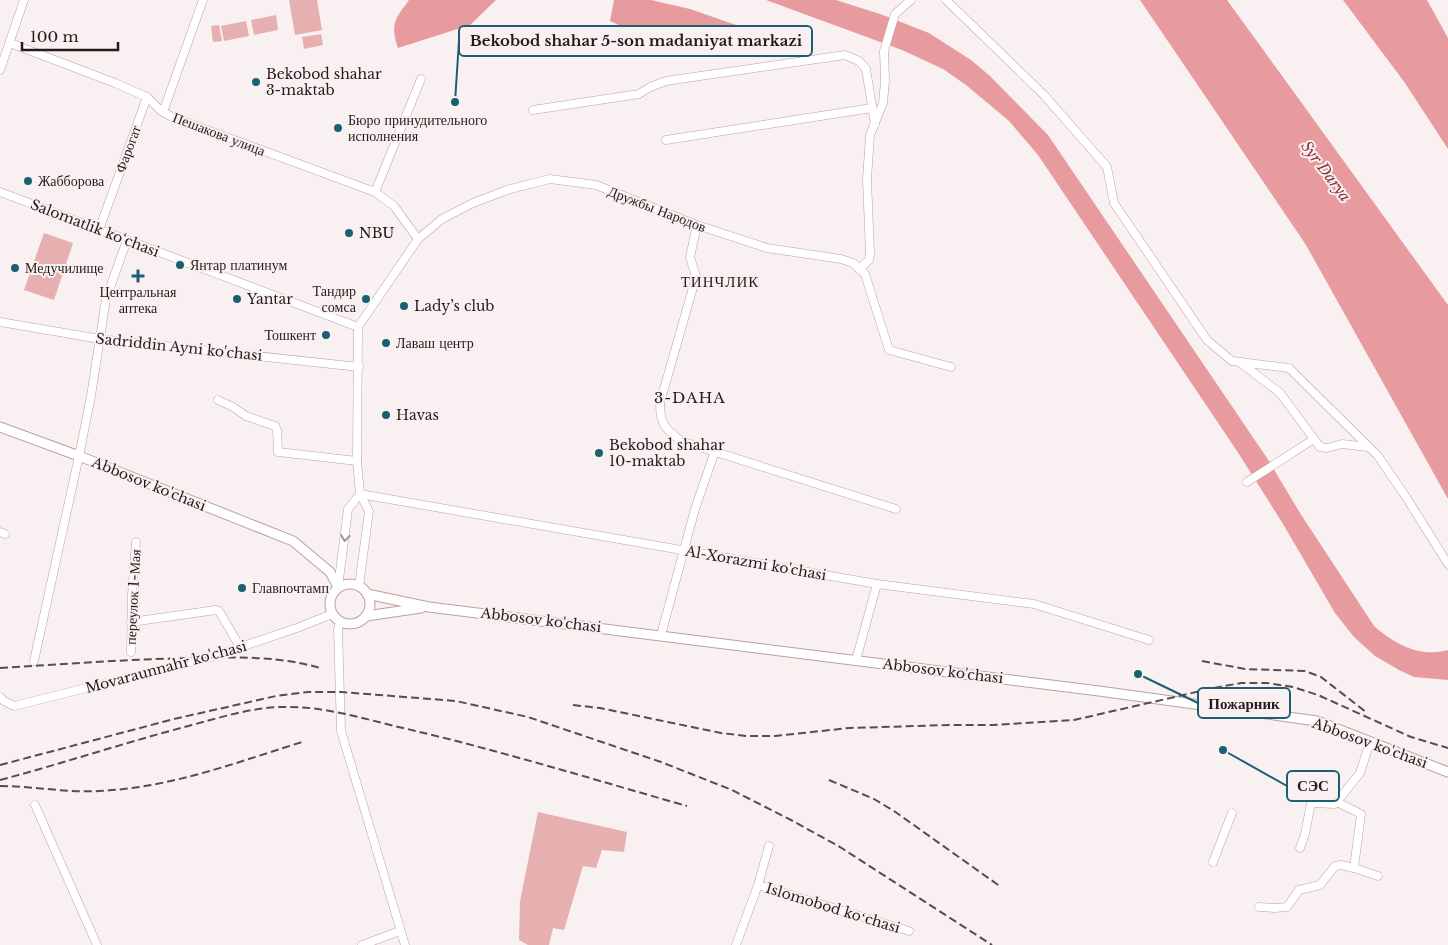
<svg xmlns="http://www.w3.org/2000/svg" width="1448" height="945" viewBox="0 0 1448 945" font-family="'Libre Baskerville',serif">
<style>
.green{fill:#e6b0b1}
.water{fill:#e89b9e}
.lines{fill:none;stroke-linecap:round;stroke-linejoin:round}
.minor-casing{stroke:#c39d9e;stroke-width:9}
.major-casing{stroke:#c39d9e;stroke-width:11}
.minor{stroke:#fff;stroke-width:8}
.major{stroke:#fff;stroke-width:9}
.rail{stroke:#594c4d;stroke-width:2;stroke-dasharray:8 4;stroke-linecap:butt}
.oneway{stroke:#9e9898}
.poi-dot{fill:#1c5f72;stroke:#f9f1f1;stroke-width:2}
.labels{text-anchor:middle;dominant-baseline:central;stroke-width:4;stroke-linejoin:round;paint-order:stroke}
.poi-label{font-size:14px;fill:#281a1b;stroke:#f9f1f1;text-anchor:start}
.street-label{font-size:14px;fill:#281a1b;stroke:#f9f1f1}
.water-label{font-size:15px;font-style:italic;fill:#8a2f3a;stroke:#f9f1f1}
.neighbourhood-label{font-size:15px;letter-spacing:1px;fill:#281a1b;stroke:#f9f1f1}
.leader{fill:none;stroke:#1c5f72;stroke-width:2}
.callout-dot{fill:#1c5f72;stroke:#f9f1f1;stroke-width:2}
.callout{fill:#f9f1f1;stroke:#1c5f72;stroke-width:2}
.callout-label{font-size:15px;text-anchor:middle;font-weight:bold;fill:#281a1b}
</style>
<rect width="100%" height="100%" fill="#f9f1f1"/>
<g class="green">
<path d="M289 0H317L322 30 295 35Z"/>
<path d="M276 15 278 30 254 35 251 20Z"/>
<path d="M246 21 249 36 224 41 221 26Z"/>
<path d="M219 25 222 41 213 42 211 26Z"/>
<path d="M321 34 323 45 304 49 302 37Z"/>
<path d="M44 233 73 243 54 300 24 290Z"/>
<path d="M538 812 627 832 624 852 602 850 596 868 583 866 564 930 553 928 549 945H528L519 940 520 901Z"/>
</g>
<g class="water">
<path d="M409 0H496L470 25 398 48C390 24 395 19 409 0Z"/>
<path d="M614 0H651L690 9 736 25 729 42 683 32 623 27 610 21Z"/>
<path d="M766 0H836L883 15 929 33 971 60 990 76 1048 135 1267 458 1300 513 1374 626C1395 644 1419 658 1448 650V680L1414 677 1399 670 1375 656 1354 637 1335 613 1283 524 1237 451 1038 155 1009 121 966 85 943 69 902 50Z"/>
<path d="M1140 0H1227L1448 305V499L1306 245Z"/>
<path d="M1343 0H1427L1448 38V149L1405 83Z"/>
</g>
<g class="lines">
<g class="minor-casing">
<g id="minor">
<path d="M946 0 1044 95 1107 167 1114 203 1207 340 1232 361 1289 368 1378 456 1406 497 1448 564"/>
<path d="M10 43 115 83 147 97 160 110 172 117 375 192 394 206 418 239"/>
<path d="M0 70 24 0"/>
<path d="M533 110 639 94 650 87 666 81 845 55 859 61 866 69 875 124"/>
<path d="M163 112 203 0"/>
<path d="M666 140 872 108"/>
<path d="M0 192 358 327"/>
<path d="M375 192 421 79"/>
<path d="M697 225 690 257 696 277 660 403C660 425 665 428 681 441L896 509"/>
<path d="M99 230 147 97"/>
<path d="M859 269 869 260 870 254 867 179 870 135 883 103 885 81 884 51 895 14 911 0"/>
<path d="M0 322 100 339 359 367"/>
<path d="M358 327 418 239 442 219 473 203 507 190 550 179 596 185 697 225 767 248 841 259 853 263 865 274 889 350 951 367"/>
<path d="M358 327 357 461 360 494 369 511 359 586"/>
<path d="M1241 363 1280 393 1320 447 1327 448 1342 444 1368 447"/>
<path d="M218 400 233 407 246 416 275 426 277 430 278 452 357 461"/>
<path d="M1247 482 1314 439"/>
<path d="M360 494 877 584 1034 604 1149 640"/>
<path d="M0 532 5 534"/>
<path d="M338 587 348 509 360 494"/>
<path d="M131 622 216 610 219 611 240 647"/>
<path d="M340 622 338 629 341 731 405 945"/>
<path d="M661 635 695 509 715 451"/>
<path d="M131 652 132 595 136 542"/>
<path d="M856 660 877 584"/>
<path d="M34 661 79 456 91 396 106 299 127 240"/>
<path d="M0 697 4 701 14 706 211 657 297 628 332 614"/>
<path d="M1337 802 1361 814 1354 868 1378 876"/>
<path d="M35 805 97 945"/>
<path d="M1300 848 1305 834 1311 803 1335 804 1360 773 1370 742"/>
<path d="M1213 862 1232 813"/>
<path d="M758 885 909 931"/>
<path d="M1259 907 1275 908 1287 907 1299 890 1320 885 1335 866 1341 865 1354 868"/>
<path d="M362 945 400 931"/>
<path d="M736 945 758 885 769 846"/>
</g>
</g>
<g class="major-casing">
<g id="major">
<path d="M0 427 79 456 293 541 330 572 338 587"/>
<circle cx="350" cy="604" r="20"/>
<path d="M367 594 429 607 1099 691 1317 721 1448 772"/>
<path d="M366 616 421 608"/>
</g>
</g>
<use href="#minor" class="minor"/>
<use href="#major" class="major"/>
<g class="rail">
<path d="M1202 661 1245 669 1305 671 1321 677 1366 712"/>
<path d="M0 668C65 664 130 659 195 658 238 657 279 656 320 668"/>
<path d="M573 705 600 708 721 733 746 736H775L849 728 949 725H992L1074 720 1214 688 1241 683H1267L1293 687 1318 695 1411 737 1448 748"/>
<path d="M0 765 174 719 276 696 308 692H341L456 701 528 717 661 762 732 790 791 820 840 847 992 945"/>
<path d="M0 780C64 763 127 742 192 725 222 717 253 707 284 707 325 706 364 719 403 728 498 750 592 779 687 806"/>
<path d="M829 780 874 799 894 811 1001 887"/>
<path d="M0 786C33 786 66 793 99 791 169 788 235 763 302 742"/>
</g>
</g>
<defs><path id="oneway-chevron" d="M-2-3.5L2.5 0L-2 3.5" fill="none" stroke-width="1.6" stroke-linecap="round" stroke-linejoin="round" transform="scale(1.25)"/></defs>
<use class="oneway" href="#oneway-chevron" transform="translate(345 538) rotate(97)"/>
<g class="poi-dot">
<circle cx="256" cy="82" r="5"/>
<circle cx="338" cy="128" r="5"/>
<circle cx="28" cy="181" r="5"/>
<circle cx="349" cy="233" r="5"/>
<circle cx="180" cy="265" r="5"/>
<circle cx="15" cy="268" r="5"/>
<path d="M135.5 268.5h5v5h5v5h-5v5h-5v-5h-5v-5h5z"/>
<circle cx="237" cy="299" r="5"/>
<circle cx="366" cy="299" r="5"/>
<circle cx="404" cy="306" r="5"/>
<circle cx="326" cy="335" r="5"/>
<circle cx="386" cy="343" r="5"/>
<circle cx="386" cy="415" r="5"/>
<circle cx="599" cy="453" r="5"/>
<circle cx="242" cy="588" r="5"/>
</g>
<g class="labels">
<g class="poi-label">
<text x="266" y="74">Bekobod shahar<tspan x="266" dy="16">3-maktab</tspan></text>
<text x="348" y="120">Бюро принудительного<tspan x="348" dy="16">исполнения</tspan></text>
<text x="38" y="181">Жабборова</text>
<text x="359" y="233">NBU</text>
<text x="190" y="265">Янтар платинум</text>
<text x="25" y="268">Медучилище</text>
<text x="356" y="291" text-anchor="end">Тандир<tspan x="356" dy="16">сомса</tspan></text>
<text x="138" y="292" text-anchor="middle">Центральная<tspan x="138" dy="16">аптека</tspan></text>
<text x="247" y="299">Yantar</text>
<text x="414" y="306">Lady’s club</text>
<text x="316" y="335" text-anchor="end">Тошкент</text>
<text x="396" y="343">Лаваш центр</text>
<text x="396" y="415">Havas</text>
<text x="609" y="445">Bekobod shahar<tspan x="609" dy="16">10-maktab</tspan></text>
<text x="252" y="588">Главпочтамп</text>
</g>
<g class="street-label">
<text transform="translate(219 134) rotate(21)">Пешакова улица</text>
<text transform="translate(128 149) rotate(-70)">Фарогат</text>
<text transform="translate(657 209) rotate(21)">Дружбы Народов</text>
<text transform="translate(95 228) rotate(21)">Salomatlik ko‘chasi</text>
<text transform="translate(179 347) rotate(6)">Sadriddin Ayni ko'chasi</text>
<text transform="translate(149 484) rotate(22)">Abbosov ko'chasi</text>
<text transform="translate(756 563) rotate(10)">Al-Xorazmi ko'chasi</text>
<text transform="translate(133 597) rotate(-87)">переулок 1-Мая</text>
<text transform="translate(541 620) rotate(7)">Abbosov ko'chasi</text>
<text transform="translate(166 667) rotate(-15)">Movaraunnahr ko'chasi</text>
<text transform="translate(943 671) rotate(7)">Abbosov ko'chasi</text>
<text transform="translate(1370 743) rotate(20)">Abbosov ko'chasi</text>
<text transform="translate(833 908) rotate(17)">Islomobod koʻchasi</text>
</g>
<g class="water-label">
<text transform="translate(1326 171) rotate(53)">Syr Darya</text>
</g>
<g class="neighbourhood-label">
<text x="720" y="281">ТИНЧЛИК</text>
<text x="690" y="397">3-DAHA</text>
</g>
</g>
<path class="leader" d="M455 102L459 41M1138 674L1198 703M1223 750L1287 786"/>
<g class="callout-dot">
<circle cx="455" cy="102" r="5"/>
<circle cx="1138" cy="674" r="5"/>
<circle cx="1223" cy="750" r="5"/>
</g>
<g class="callout">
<rect x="459" y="26" width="353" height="30" rx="5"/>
<rect x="1198" y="688" width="92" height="30" rx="5"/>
<rect x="1287" y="771" width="52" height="30" rx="5"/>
</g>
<g class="callout-label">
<text x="636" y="46">Bekobod shahar 5-son madaniyat markazi</text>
<text x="1244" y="709">Пожарник</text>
<text x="1313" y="791">СЭС</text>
</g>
<path d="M22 42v8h96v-8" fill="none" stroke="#281a1b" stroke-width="2.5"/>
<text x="30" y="42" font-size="15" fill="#281a1b" stroke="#f9f1f1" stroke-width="4" paint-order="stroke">100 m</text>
</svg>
